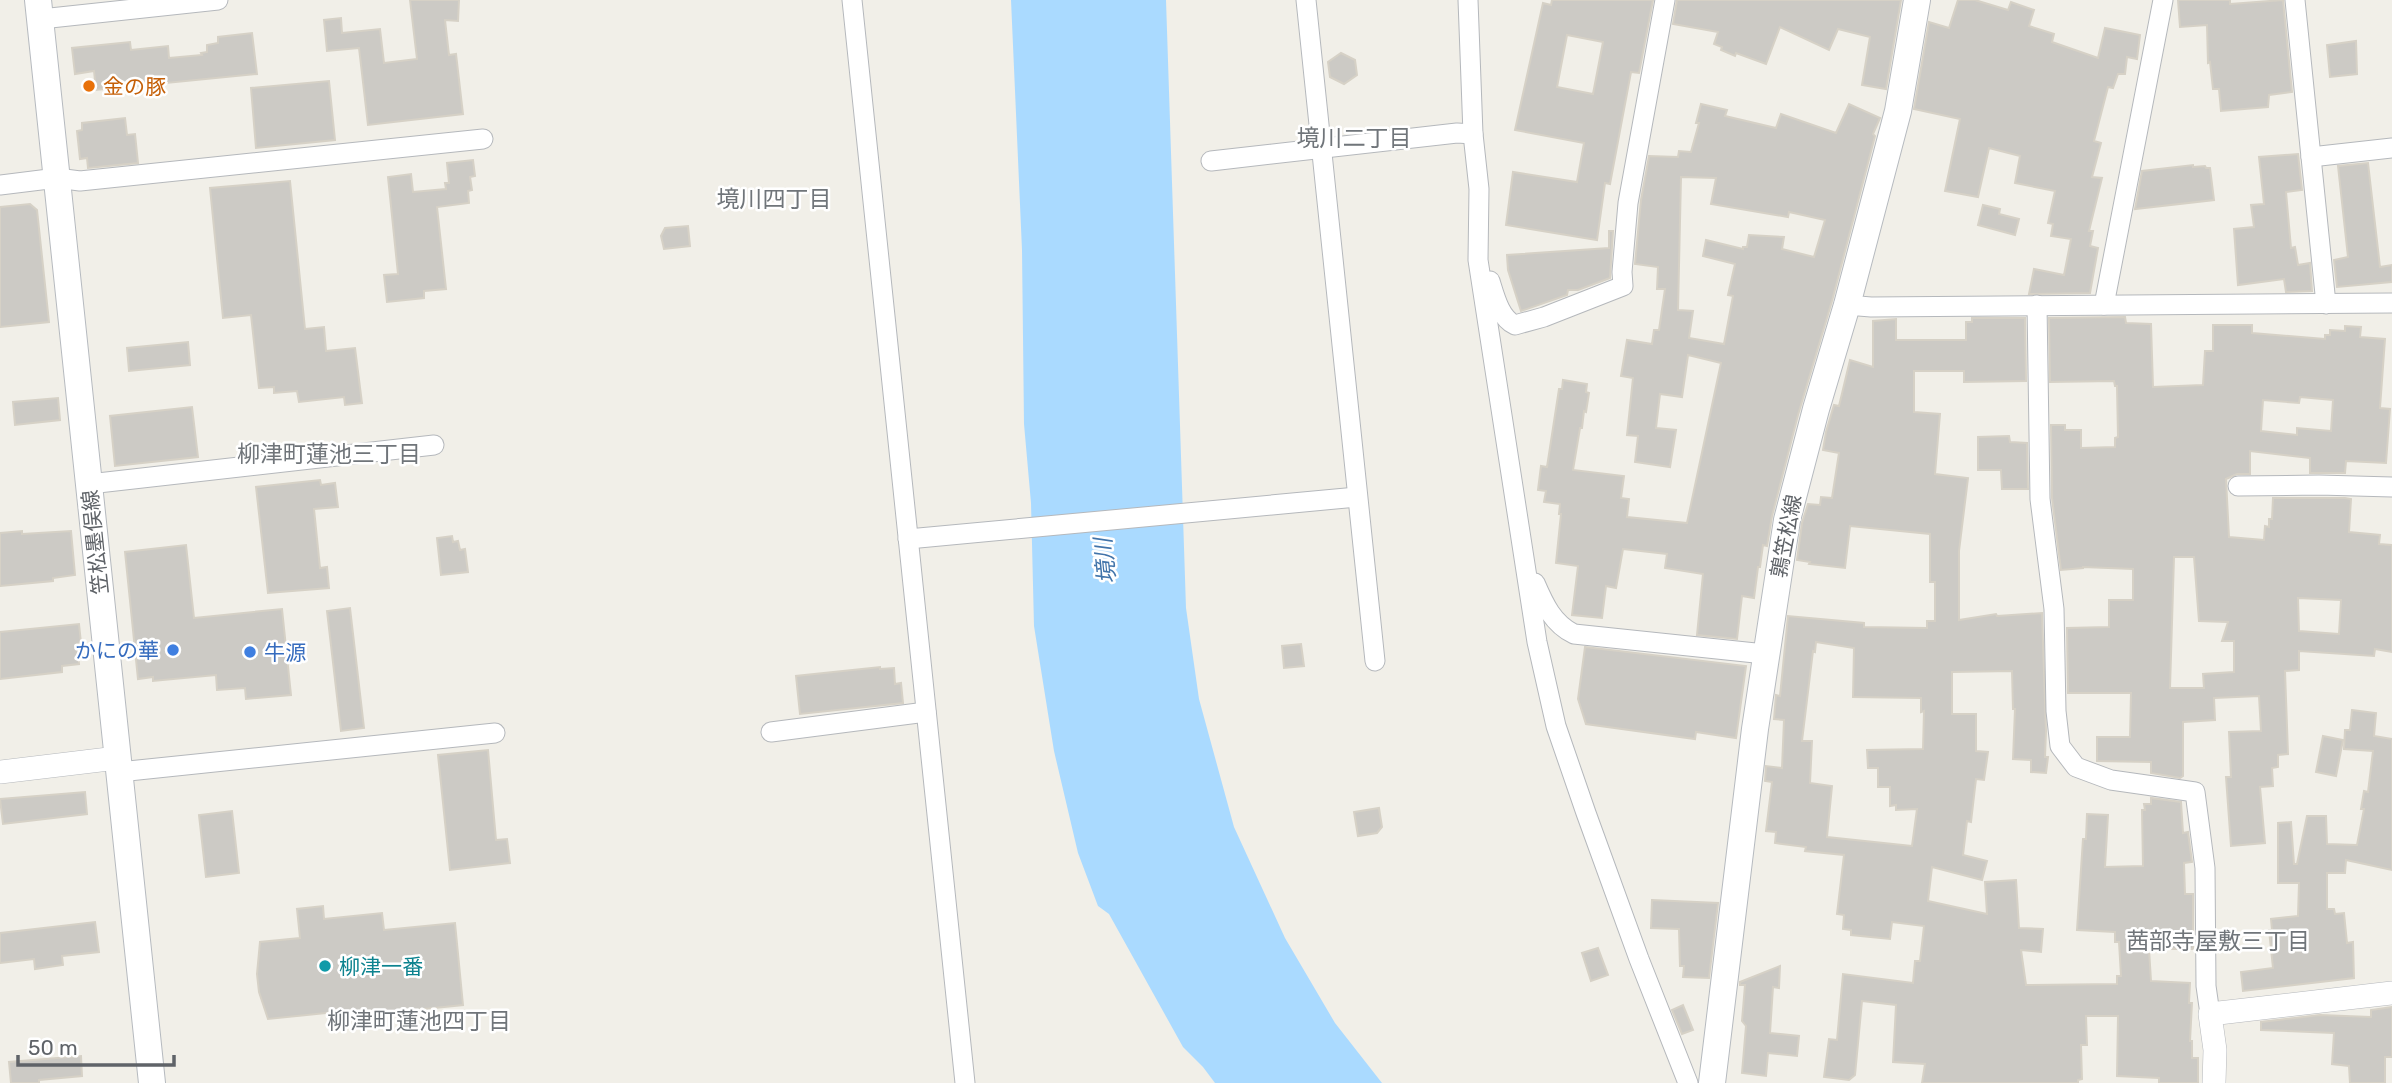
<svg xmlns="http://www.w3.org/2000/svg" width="2392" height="1083" viewBox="0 0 2392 1083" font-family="Rubik,'Noto Sans JP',sans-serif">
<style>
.water{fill:#aadaff}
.building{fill:#cccac5;stroke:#d6d1c6;stroke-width:2;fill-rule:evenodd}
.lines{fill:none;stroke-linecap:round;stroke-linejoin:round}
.minor-casing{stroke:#b5b8bc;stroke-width:21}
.tertiary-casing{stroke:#b5b8bc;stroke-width:24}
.secondary-casing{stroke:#b6babf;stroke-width:28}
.minor{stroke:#fff;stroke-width:19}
.tertiary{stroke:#fff;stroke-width:23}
.secondary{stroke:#fff;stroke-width:26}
.food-dot{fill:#e8710a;stroke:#fff;stroke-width:2.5}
.shop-dot{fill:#3f7fe0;stroke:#fff;stroke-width:2.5}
.culture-dot{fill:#0f9aa8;stroke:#fff;stroke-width:2.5}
.labels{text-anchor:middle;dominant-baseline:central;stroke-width:5;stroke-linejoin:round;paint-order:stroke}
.food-label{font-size:21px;fill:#c56008;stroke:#fff;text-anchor:start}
.street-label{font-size:21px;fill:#5f6368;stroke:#fff}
.shop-label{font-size:21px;fill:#366cbe;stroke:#fff;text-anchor:end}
.culture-label{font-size:21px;fill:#0d838f;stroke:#fff;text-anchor:start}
.neighbourhood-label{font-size:23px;fill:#70757a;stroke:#fff}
.water-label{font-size:23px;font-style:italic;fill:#4174aa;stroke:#fff}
</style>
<rect width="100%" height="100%" fill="#f1efe8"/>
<path class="water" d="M1011 0H1166L1186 608 1199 699 1234 827 1285 938 1335 1023 1382 1083H1215L1203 1067 1183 1047 1109 914 1098 906 1078 853 1054 751 1034 626 1031 503 1024 424 1022 250Z"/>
<g class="building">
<path d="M410 0H459L458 21 445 20 449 55 456 54 463 114 368 125 359 48 327 51 324 20 341 18 342 33 380 29 384 63 417 59Z"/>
<path d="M1552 0H1653L1639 73 1631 72 1610 184 1605 183 1597 240 1506 225 1513 172 1577 182 1584 143 1515 130 1543 3 1551 5ZM1567 35 1603 42 1593 94 1557 87Z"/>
<path d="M1677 0H1901L1886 89 1862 85 1870 37 1838 29 1829 50 1780 27 1766 64 1736 53 1735 56 1721 50 1722 47 1714 44 1718 32 1673 24Z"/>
<path d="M1958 0H1975L2008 10 2011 2 2034 10 2029 26 2054 34 2052 42 2098 58 2105 28 2140 35 2137 59 2127 57 2125 74H2118L2113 88 2108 87 2094 141 2101 143 2092 177 2102 178 2089 231H2093L2090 246 2098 248 2090 293 2029 294 2034 269 2064 275 2071 239 2051 236 2053 224 2048 223 2055 191 2015 183 2020 156 1989 148 1978 197 1945 191 1960 119 1914 109 1929 22 1949 28Z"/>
<path d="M2178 0H2230V4L2283 0 2292 92 2269 95 2268 107 2221 111 2219 89H2213L2210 62 2208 63 2207 25 2180 27Z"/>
<path d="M252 33 257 74 96 90 94 71 75 74 72 48 130 42 131 50 168 46 169 58 202 55 201 53 207 52V45L218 43V37Z"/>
<path d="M2356 41 2357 74 2330 77 2327 45Z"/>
<path d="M1341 53 1355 60 1357 75 1344 84 1330 77 1328 62Z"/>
<path d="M329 81 335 140 256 148 251 88Z"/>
<path d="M1701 104 1727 110 1725 116 1776 128 1781 114 1836 133 1849 104 1880 118 1873 134 1875 136 1832 301 1798 415 1772 516 1767 546 1763 545 1760 567H1758L1754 598 1742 596 1737 639 1697 635 1703 574 1665 568 1667 554 1623 549 1616 588 1606 586 1602 618 1572 615 1578 566 1556 563 1561 514H1559L1560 504 1544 502 1546 491 1538 490 1541 466 1547 467 1559 389H1562L1563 380 1587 384 1586 392 1589 393 1586 412 1584 411 1582 428H1580L1573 470 1624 476 1621 498 1629 499 1627 517 1687 523 1721 363 1688 355 1682 397 1660 394 1656 428 1676 430 1670 467 1635 462 1638 436 1627 435 1633 378 1621 376 1627 340 1652 344 1654 330H1659L1665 289H1657L1658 267 1635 264 1641 200 1649 156 1678 157 1679 151 1691 152 1699 123H1696ZM1681 177 1716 178 1711 204 1788 217 1789 212 1825 220 1814 257 1782 249 1784 237 1749 235 1747 247H1743V249L1706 240 1703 256 1735 264 1728 295 1733 296 1724 344 1689 338 1693 311 1678 310Z"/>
<path d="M125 118 127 135 135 134 138 163 88 168 87 158 80 159 77 131 82 130V123Z"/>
<path d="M2298 154 2302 190 2286 192 2291 248 2295 247 2298 265 2310 263 2312 291 2286 292 2284 279 2238 285 2234 229 2254 227 2251 205 2264 204 2259 157Z"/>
<path d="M473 160 475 176 470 177 472 190 468 191 469 203 437 207 446 289 424 291V298L387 302 384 275 398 274 388 177 411 174 413 192 446 189 445 183H449L447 163Z"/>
<path d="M2368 163 2380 267 2392 265V282L2337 287 2334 260 2348 257 2338 166Z"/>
<path d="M2193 165V167L2205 166 2206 168H2210L2214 200 2135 209 2142 171Z"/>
<path d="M290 181 305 329 324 327 326 351 355 348 362 403 345 405 344 397 299 402 297 391 274 393V387L259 388 251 315 223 318 210 188Z"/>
<path d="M30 204 37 210 49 322 0 327V207Z"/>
<path d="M1983 205 2000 209 1999 214 2019 219 2015 235 1978 225Z"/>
<path d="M688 226 690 246 664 249 661 236 665 228Z"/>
<path d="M1609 231H1613L1610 278 1578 290H1568L1567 295 1521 311 1508 270 1507 255 1609 248Z"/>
<path d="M2125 317 2126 323 2151 324 2153 387 2203 385 2205 351H2213V325H2252V333L2325 339V335H2330V330L2345 331V326L2361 327 2360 337 2385 339 2380 408 2390 409 2386 463 2346 461 2345 473H2310V458L2250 451V474H2237L2226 479 2229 537 2264 540 2265 526 2269 527V519H2272L2273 498H2345L2351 499 2349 532 2380 535 2379 544 2392 545V652L2375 649 2374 656 2299 651V670L2285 671 2288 754 2278 755V767L2272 768 2273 786 2260 787 2265 843 2231 846 2226 777H2231L2229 732 2261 731 2259 696 2214 698 2215 720 2183 722V776L2180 778 2151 773V762L2097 761V737H2130L2131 693H2068L2067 628 2109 627V600H2133V569L2083 567V568L2061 570 2052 498 2051 425H2065V430H2081V448L2115 447V438L2118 437 2117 386H2115L2114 381 2050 382 2049 318ZM2300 397 2333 400 2331 431 2297 428V435L2261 431 2263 400 2299 403ZM2174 557H2194L2199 621 2228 622 2222 641H2234V672L2203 674 2204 688H2170ZM2298 598 2341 600 2339 634 2299 631Z"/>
<path d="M1972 318H2025L2026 381 1964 382V371H1914V412L1940 414 1935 474 1968 478 1959 551V620L1996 614 1997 616 2042 613 2046 731 2045 757H2048L2046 773 2031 772V760L2013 759 2015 709H2013L2012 671 1952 672V714H1976V751L1988 752 1984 780 1976 779 1971 822 1967 821 1963 855 1987 861 1982 880 1932 867 1928 901 1987 914 1985 882 2016 880 2019 928 2043 929 2041 952 2021 950 2026 985 2117 984V976H2121L2119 942H2115V932L2077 930 2083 839H2086L2087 814 2108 815 2105 867 2143 866 2142 810H2145L2144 804H2151V798L2181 802 2183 833 2188 832 2192 862 2184 863 2185 894H2193V949H2149L2151 981 2190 983 2189 1003H2192L2190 1041H2192V1058H2198V1083H2159V1078L2117 1076 2118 1016H2086L2087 1045H2081L2082 1079 2078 1080V1083H1922L1925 1064 1893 1062 1896 1005 1862 1001 1855 1075 1849 1080 1824 1077 1829 1039 1837 1040 1843 974 1913 983 1915 961H1920L1924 926 1892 922 1890 939 1851 935V930L1843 929 1844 915 1837 914 1844 855 1805 851 1806 847 1775 843 1776 832 1766 831 1772 782 1765 781 1766 766 1782 768 1784 720 1774 719 1776 695 1780 696 1788 616 1864 623V627L1927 628V621H1935V582H1930V534L1850 526 1845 568 1809 564 1810 562 1797 560 1802 523 1808 504 1820 505 1821 497 1832 498 1839 453 1823 450 1826 432 1834 405 1839 406 1850 360 1873 367V321L1896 319V340H1966V322H1972ZM1816 642 1854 648 1853 697 1921 698V712L1924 711 1923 749 1867 750 1868 768H1878V787H1890V806L1896 805V810L1917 809 1912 846 1827 837 1832 786 1810 783 1812 741H1802L1813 651 1815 652Z"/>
<path d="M188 342 190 365 129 371 127 348Z"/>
<path d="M58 398 60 420 15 425 13 402Z"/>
<path d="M192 407 198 457 115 466 110 416Z"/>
<path d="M2009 436 2010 442 2027 443 2028 489H2002L2001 470H1978V437Z"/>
<path d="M320 480 321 485 335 483 338 507 314 509 320 568 327 567 329 588 268 593 256 487Z"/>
<path d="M22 531V534L71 531 75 575 53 578V581L0 586V533Z"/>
<path d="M452 536 453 542 458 541 460 550 465 549 468 572 441 575 437 538Z"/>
<path d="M186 545 194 618 282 609 291 695 246 699 245 688 217 690 216 675 153 681V677L138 679 125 552Z"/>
<path d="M350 608 364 728 341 731 327 611Z"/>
<path d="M79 624 81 643 77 644 79 664 62 666V672L0 679V632Z"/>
<path d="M1301 644 1304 666 1284 668 1282 646Z"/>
<path d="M1585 647 1746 666 1736 738 1696 732 1695 739 1586 724 1578 699Z"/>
<path d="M880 667V669L894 668 895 684 901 683 903 703 800 714 796 676Z"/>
<path d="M2352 710 2376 713 2374 736 2392 739V870L2346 860 2345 873H2327V909H2334L2335 914 2344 913 2347 943 2353 942 2354 978 2243 991 2241 972 2273 968 2269 930H2272L2271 919 2298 916 2299 883H2278V823L2291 822 2294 864H2297L2307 816H2326L2327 844 2357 845 2364 809H2361L2364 791 2368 792 2373 751 2344 749 2345 730H2350Z"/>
<path d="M2323 736 2343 740 2336 776 2316 772Z"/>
<path d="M488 750 496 840 507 839 510 863 450 870 438 755Z"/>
<path d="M85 792 87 814 3 824 0 799Z"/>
<path d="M1379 808 1382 827 1377 833 1358 836 1354 812Z"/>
<path d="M232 811 239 873 206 877 199 815Z"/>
<path d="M1652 900 1718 903 1709 978 1683 977 1684 966H1680L1679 929 1651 928Z"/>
<path d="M323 906 324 919 382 913 384 930 455 923 463 1005 356 1016 355 1010 268 1019 259 992 257 974 260 942 300 938 297 909Z"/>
<path d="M95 922 99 952 62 956 63 965 35 969 34 959 0 963V933Z"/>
<path d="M1598 948 1608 975 1591 981 1582 953Z"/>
<path d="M1780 966 1779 988 1773 987 1770 1033 1799 1036 1797 1056 1768 1053 1766 1076 1742 1073 1746 1026 1742 1021 1745 985H1740V982Z"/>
<path d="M1683 1005 1693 1030 1682 1034 1672 1010Z"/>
<path d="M2392 1007V1057H2385V1083H2350L2349 1066 2332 1064 2334 1033 2261 1030V1022L2320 1015 2371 1017V1010Z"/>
<path d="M81 1056 82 1076 39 1080V1083H11L9 1062Z"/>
</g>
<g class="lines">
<g class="minor-casing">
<g id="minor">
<path d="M852 0 965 1083"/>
<path d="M1306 0 1375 661"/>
<path d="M1468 0 1473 134 1479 189 1478 260 1537 642 1556 726 1586 813 1639 959 1688 1083"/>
<path d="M2295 0 2326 304"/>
<path d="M41 19 218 0"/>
<path d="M2311 157 2392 148"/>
<path d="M1211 161 1457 133 1473 134"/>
<path d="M0 185 57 178 80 181 483 139"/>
<path d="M1490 281C1495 297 1500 318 1515 325L1544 317 1623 286 1622 272 1628 203 1665 0"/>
<path d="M1847 305 1871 307 2392 303"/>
<path d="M2037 305 2040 499 2054 609 2056 711 2060 746 2076 767 2111 780 2195 792 2205 868 2206 986 2210 1014"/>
<path d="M2104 305 2163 0"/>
<path d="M89 484 434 445"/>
<path d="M2238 486 2319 485 2392 487"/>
<path d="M908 539 1357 497"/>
<path d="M1535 583C1544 604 1553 624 1574 634L1765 654"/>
<path d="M771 732 926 712"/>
<path d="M119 772 495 733"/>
</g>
</g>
<g class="tertiary-casing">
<g id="tertiary">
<path d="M0 772 117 758"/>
<path d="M2214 1083 2215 1050 2210 1014 2392 993"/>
</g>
</g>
<g class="secondary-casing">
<g id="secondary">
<path d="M38 0 152 1083"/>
<path d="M1712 1083 1755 729 1787 520 1816 409 1847 305 1898 111 1917 0"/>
</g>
</g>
<use href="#minor" class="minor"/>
<use href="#tertiary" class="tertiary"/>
<use href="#secondary" class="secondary"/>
</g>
<circle class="food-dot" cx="89" cy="86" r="7"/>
<g class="shop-dot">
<circle cx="173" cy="650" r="7"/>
<circle cx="250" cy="652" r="7"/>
</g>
<circle class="culture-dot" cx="325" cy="966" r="7"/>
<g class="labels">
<g class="food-label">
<text x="103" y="86">金の豚</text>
</g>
<g class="street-label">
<text transform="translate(1786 536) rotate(-79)">鶉笠松線</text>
<text transform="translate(95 542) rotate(-96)">笠松墨俣線</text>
</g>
<g class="shop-label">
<text x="159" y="650">かにの華</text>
<text x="264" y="652" text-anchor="start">牛源</text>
</g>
<g class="culture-label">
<text x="339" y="966">柳津一番</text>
</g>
<g class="neighbourhood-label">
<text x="1354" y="138">境川二丁目</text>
<text x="774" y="199">境川四丁目</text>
<text x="329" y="454">柳津町蓮池三丁目</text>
<text x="2218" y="941">茜部寺屋敷三丁目</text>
<text x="419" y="1021">柳津町蓮池四丁目</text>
</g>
<g class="water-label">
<text transform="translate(1105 561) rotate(-96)">境川</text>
</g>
</g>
<path d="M18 1055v10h156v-10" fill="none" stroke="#5f6368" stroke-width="3.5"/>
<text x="28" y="1055" font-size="21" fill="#5f6368" stroke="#ffffff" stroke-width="5" paint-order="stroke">50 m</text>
</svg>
